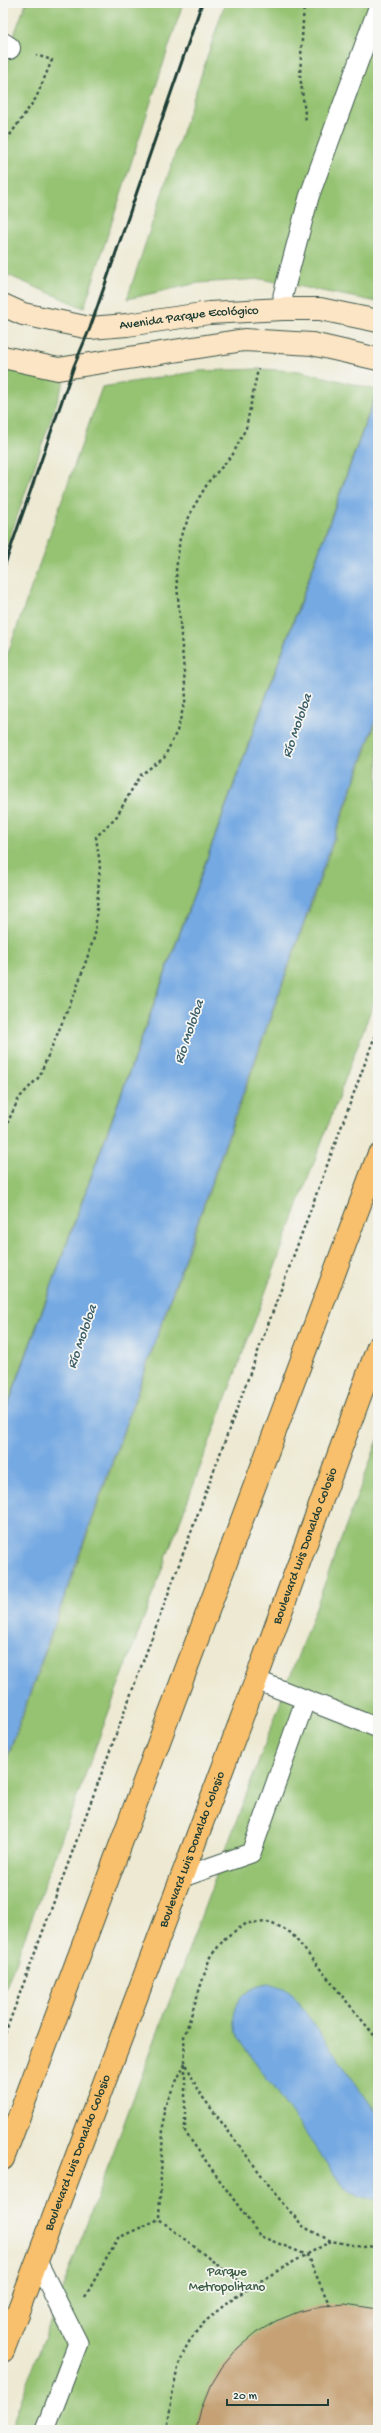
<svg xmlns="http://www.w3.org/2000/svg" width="381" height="2433" viewBox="0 0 381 2433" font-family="'Gochi Hand',sans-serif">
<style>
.green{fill:#95c372;stroke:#5a8053}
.water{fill:#74a9e2;stroke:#4a738b}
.building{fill:#c5a174}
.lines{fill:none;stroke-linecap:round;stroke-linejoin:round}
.lane-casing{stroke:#3e574c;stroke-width:21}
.street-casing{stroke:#3e574c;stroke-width:24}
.secondary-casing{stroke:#3e574c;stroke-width:24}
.primary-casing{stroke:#3e574c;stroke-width:24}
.path{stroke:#3e574c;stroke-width:2.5;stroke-dasharray:3 3;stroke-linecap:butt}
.lane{stroke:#fff;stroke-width:19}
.street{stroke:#fff;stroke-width:22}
.secondary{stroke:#fce5c4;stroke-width:22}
.primary{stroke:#f8bf6c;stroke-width:22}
.rail{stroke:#1f3d34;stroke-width:3}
.labels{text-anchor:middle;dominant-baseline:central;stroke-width:3.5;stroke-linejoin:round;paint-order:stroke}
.street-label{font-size:13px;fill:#1f3d34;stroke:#f6f6f2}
.park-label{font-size:13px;fill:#3c5e44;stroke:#f6f6f2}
.water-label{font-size:14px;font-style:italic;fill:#395d68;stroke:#f6f6f2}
</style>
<rect width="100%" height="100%" fill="#f6f6f2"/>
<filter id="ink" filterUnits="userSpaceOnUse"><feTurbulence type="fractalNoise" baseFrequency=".025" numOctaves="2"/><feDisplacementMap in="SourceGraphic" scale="8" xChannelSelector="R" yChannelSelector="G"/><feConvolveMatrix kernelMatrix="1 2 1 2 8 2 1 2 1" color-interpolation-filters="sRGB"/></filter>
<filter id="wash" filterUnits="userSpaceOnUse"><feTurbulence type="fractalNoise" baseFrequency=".012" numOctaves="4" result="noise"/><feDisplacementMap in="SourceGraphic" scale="16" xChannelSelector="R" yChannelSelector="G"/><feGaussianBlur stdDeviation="0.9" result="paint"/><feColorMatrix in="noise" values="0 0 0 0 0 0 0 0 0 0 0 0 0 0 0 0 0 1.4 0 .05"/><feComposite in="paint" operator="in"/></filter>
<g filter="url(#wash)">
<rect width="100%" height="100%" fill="#ede9d2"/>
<g class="green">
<path d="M26 3H183L84 308 3 273V118L9 48Z"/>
<path d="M225 3H378V302L261 279 198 283 127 299Z"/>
<path d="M3 353 66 376 3 557Z"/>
<path d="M258 369 300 371 377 390 3 1417V667L102 387 200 371Z"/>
<path d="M378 717V991L3 1995V1772Z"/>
<path d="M378 1440V2430H10Z"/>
</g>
<g class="water">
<path d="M378 390V713L3 1768V1420Z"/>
<path d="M272 1984 284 1988 293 1995 378 2115V2198C363 2202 351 2194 341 2184L235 2033C229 2005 244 1985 272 1984Z"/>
</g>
<g id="blocks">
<path class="building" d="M345 2304 378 2309V2430H196L201 2409 210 2387 222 2367 238 2348 256 2333 276 2321 298 2312 322 2306Z"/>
</g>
</g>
<g filter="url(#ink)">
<use href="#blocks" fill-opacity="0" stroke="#3e574c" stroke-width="1"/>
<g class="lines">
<g class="lane-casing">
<g id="lane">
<path d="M283 309V295L309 197 378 8"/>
<path d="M256 1680 378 1728"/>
<path d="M180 1878 251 1853 305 1701"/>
<path d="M37 2261 78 2343 45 2430"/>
</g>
</g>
<g class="street-casing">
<path id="street" d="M3 44 9 48"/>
</g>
<g class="secondary-casing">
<g id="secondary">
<path id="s1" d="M3 305 23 314 90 328 127 325 209 313 283 309H320L378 321"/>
<path d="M3 357 58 369 244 340 312 344 378 359"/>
</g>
</g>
<g class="primary-casing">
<g id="primary">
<path d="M3 2159 378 1156"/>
<path id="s2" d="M3 2351 256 1680 378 1347"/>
</g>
</g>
<g class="path">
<path d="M304 3 300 75 306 121"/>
<path d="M3 145 36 98 52 60 36 55"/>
<path d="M3 1141 6 1126 19 1098 39 1077 76 990 95 935 100 865 96 837 117 816 140 775 164 758 177 731 186 698 176 571 180 538 193 508 209 481 232 456 246 428 258 369"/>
<path d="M3 2039 378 1028"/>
<path d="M378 2040 291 1933 271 1922 247 1923 226 1937 210 1957 184 2037 185 2061 198 2091 284 2205 304 2227 331 2241 363 2247 378 2246"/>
<path d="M185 2063 164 2107 159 2219 248 2289"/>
<path d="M185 2064V2132L260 2236 307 2255 330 2306"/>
<path d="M85 2297 118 2238 159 2219"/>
<path d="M167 2430C172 2400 174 2362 193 2336 219 2299 291 2264 331 2241"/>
</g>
<use href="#lane" class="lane"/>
<use href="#street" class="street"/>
<use href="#secondary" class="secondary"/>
<use href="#primary" class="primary"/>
<path class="rail" d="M3 570 74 366 90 328 202 3"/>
</g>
</g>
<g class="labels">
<g class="street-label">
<text stroke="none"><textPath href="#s1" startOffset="190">Avenida Parque Ecológico</textPath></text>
<text stroke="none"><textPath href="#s2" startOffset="860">Boulevard Luis Donaldo Colosio</textPath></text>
<text stroke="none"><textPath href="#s2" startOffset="536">Boulevard Luis Donaldo Colosio</textPath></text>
<text stroke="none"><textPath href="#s2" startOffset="212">Boulevard Luis Donaldo Colosio</textPath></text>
</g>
<g class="park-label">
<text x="227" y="2272">Parque<tspan x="227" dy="15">Metropolitano</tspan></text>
</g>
<g class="water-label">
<text transform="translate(298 726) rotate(-71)">Río Mololoa</text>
<text transform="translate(190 1032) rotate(-71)">Río Mololoa</text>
<text transform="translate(83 1337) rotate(-71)">Río Mololoa</text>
</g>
</g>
<rect width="381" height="2433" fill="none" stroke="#f6f6f2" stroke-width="16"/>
<path d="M227 2399v6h101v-6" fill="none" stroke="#1f3d34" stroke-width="2"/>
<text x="233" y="2399" font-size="12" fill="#1f3d34" stroke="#f6f6f2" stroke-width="3" paint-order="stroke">20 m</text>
</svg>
